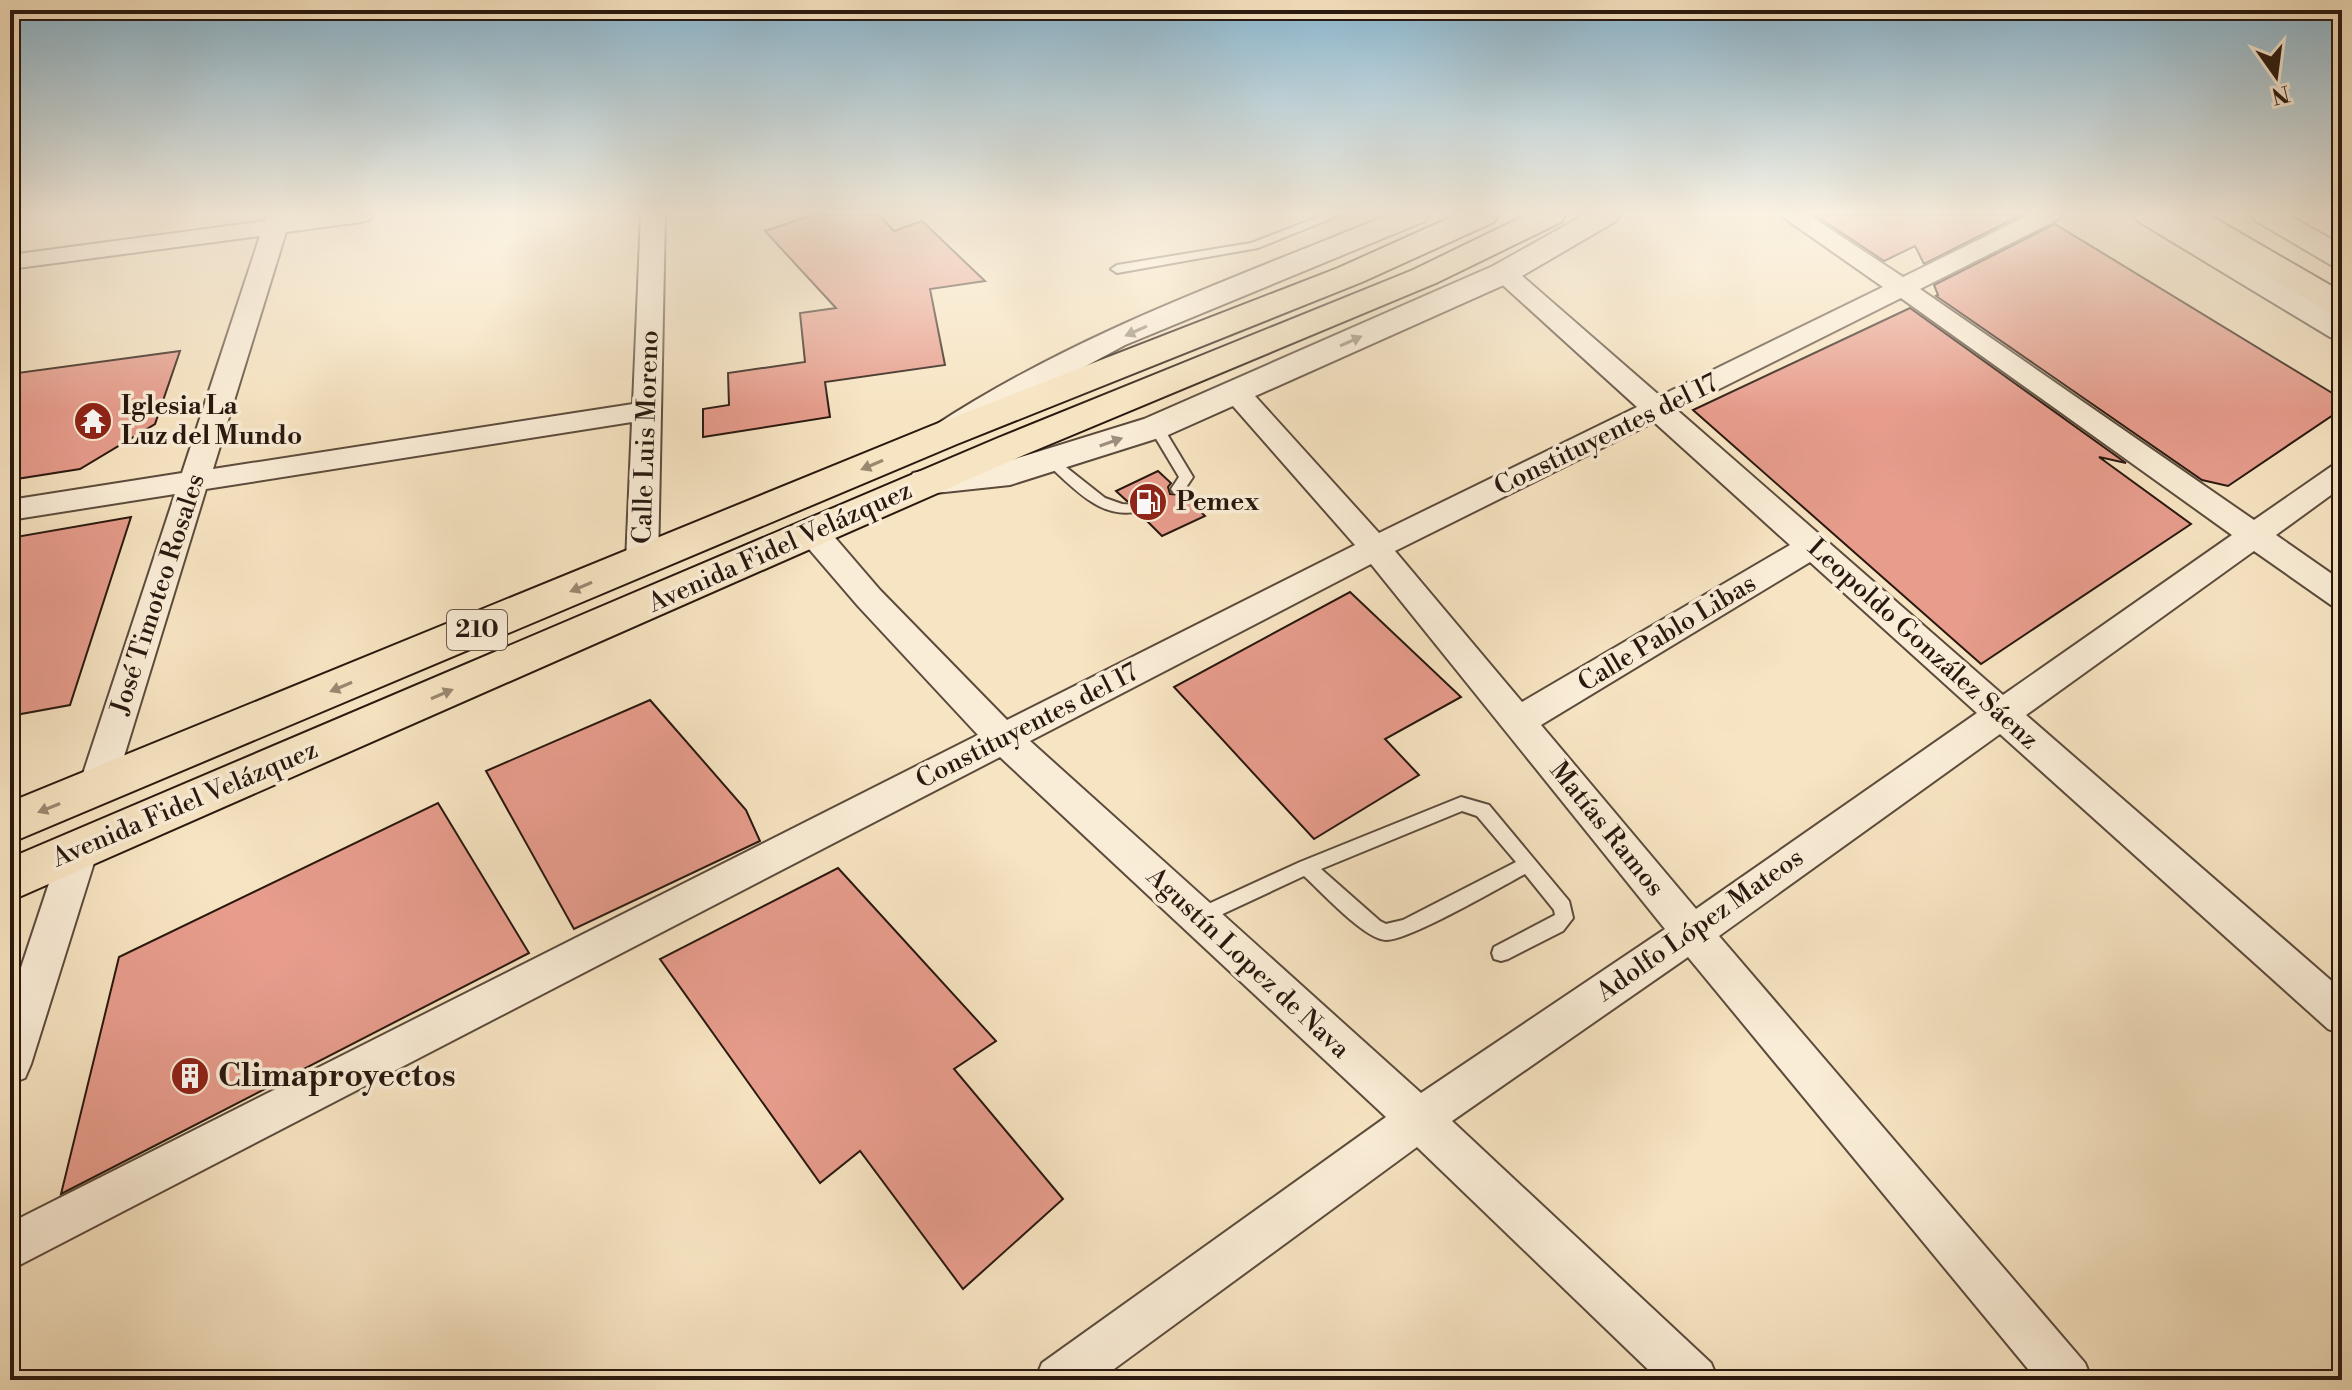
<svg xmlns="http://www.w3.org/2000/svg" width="2352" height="1390" viewBox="0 0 2352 1390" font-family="'Libre Bodoni',serif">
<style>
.building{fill:#e79c8c;stroke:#29180f;stroke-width:2}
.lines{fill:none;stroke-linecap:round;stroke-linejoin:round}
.service-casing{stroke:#5c4b3c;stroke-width:4}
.minor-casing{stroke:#5c4b3c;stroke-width:4}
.tertiary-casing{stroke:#5c4b3c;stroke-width:4}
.primary-casing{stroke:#29180f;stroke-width:4}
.trunk-casing{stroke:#29180f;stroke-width:4}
.service{fill:#faedd7;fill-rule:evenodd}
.minor{fill:#faedd7;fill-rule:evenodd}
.tertiary{fill:#faedd7;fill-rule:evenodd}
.primary{fill:#f7e4c2;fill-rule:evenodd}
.trunk{fill:#f7e4c2;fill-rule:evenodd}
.oneway{fill:#9c8d7d}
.oneway2{fill:#9a8871}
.labels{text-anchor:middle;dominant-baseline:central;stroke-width:7;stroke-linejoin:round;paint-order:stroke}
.shield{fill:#faedd7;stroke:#68584b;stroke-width:2}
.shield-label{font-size:24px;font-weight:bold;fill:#29180f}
.poi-label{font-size:26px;font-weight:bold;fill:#29180f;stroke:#faedd7;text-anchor:start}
.street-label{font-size:26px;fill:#29180f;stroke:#faedd7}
.near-poi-label{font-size:32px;font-weight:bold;fill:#29180f;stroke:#faedd7;text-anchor:start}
</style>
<rect width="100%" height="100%" fill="#f7e4c2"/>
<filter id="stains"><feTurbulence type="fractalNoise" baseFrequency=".0025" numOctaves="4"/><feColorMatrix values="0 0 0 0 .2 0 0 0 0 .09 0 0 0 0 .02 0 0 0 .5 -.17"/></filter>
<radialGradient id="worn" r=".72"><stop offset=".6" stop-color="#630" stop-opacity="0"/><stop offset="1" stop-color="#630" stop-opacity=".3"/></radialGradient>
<g class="building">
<path d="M812 215H879L894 231 922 221 985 281 930 289 945 365 825 382 830 417 703 437V409L729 405 728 373 805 362 800 313 836 308 765 231Z"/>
<path d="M1815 215H2021L1924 264 1915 246 1884 261Z"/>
<path d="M2055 224 2342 399V409L2228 486 2202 480 1936 296 1938 295 1934 285Z"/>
<path d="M1910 308 2126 463 2099 457 2191 524 1981 664 1693 410Z"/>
<path d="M180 351 155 424 80 469 10 480V374Z"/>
<path d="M1158 471 1171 483 1168 487 1170 494 1183 495 1205 516 1162 536 1140 514 1144 510 1142 503 1127 501 1116 491Z"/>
<path d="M131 517 70 705 10 716V538Z"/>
<path d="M1350 592 1461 697 1385 739 1419 775 1314 839 1174 687Z"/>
<path d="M650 700 746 810 760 841 574 929 486 771Z"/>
<path d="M438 803 529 953 61 1194 119 957Z"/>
<path d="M838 868 996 1041 954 1069 1063 1199 963 1289 860 1151 820 1183 660 959Z"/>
</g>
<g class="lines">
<g class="service-casing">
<g id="service">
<path d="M1324 215H1340L1258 248 1117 273 1111 269 1117 265 1251 243Z"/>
<path d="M1156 423 1161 424 1193 477 1183 492H1173L1171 489 1179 477 1149 427Z"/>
<path d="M1052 456 1105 498 1122 504 1139 505 1141 508 1139 511C1101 521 1073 487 1047 464L1045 461 1047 458Z"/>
<path d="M1461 797 1489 805 1569 901 1573 918 1563 931 1508 959 1501 961 1494 959 1492 953 1494 947 1555 915 1554 910 1525 874C1501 887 1408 941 1386 940 1364 939 1321 891 1304 876L1199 925 1193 923 1190 917 1193 911 1300 862ZM1462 811 1477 816 1516 862 1403 920 1386 924 1380 921 1321 869Z"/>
</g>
</g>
<g class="minor-casing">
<g id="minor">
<path d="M267 215H373L369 220 361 222 286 232 213 469 633 404 641 215H665L658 562 653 570 642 573 631 570 626 562 632 422 206 489 114 789 109 799 96 804 83 799 78 789 175 494 10 520V500L182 473 260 236 10 269V255L265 221Z"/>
<path d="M1780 215H1809L1903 277 2029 215H2061L2057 220 1920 289 2254 520 2332 466 2342 463V487L2276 535 2342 581V609L2331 605 2254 551 2026 715 2342 990V1035L2328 1029 2000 734 1719 936 2085 1363 2092 1380H2037L1688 957 1452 1121 1711 1363 1718 1380H1659L1417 1147 1099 1380H1035L1042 1363 1386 1117 1000 757 10 1270V1223L978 735 858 606 803 542 799 534 803 526 814 523 825 526 880 590 1007 720 1355 545 1225 397 1221 391 1225 385 1235 382 1245 385 1379 533 1637 407 1495 278 1491 273 1495 268H1513L1660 396 1883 287ZM1901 298 2232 535 2003 695 1677 410ZM1654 422 1790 545 1522 702 1395 551ZM1810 562 1977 713 1696 909 1541 725ZM1371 564 1665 929 1421 1093 1030 741Z"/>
<path d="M79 834 92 839 98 850 31 1064 25 1078 10 1084V1001L60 850 66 839Z"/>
</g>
</g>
<g class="tertiary-casing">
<g id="tertiary">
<path d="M1388 215H1429L1425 221 1125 345 1012 406 958 442 946 445 934 442 928 434 934 426C1078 332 1230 280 1388 215Z"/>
<path d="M1584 215H1620L1616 221 1515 280 1168 435 1010 485 926 494 913 491 908 482 913 473 926 470 1008 461 1144 419 1493 266Z"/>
<path d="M2134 215H2170L2342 316V340L2330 337 2138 221Z"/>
<path d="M2252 215H2288L2342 245V267L2331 265 2256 221Z"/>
</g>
</g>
<g class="primary-casing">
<path id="primary" d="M2171 215H2209L2342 292V316L2330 313 2175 222Z"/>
</g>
<g class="trunk-casing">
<g id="trunk">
<path d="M1456 215H1498L1494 222 1362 282 957 444 10 843V802L931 426 1338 268Z"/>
<path d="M1526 215H1565L1561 222 1436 283 1024 455 10 901V858L998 438 1413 270Z"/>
</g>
</g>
<use href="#service" class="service"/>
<use href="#minor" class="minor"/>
<use href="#tertiary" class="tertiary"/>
<use href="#primary" class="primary"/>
<use href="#trunk" class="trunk"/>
</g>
<defs><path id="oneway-solid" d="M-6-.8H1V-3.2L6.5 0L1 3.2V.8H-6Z" transform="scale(2)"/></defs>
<g class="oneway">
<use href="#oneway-solid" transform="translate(1136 331) rotate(156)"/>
<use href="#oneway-solid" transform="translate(1351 341) rotate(-24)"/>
<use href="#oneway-solid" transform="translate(1111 442) rotate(-19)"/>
</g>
<g class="oneway2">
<use href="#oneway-solid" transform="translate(872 465) rotate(157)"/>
<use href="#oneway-solid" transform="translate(581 587) rotate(157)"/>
<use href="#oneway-solid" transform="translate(341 687) rotate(157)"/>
<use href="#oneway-solid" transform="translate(442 694) rotate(-23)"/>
<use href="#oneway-solid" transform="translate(49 808) rotate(158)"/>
</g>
<linearGradient id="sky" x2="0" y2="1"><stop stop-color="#8ab8d2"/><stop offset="0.52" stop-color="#fbf3e4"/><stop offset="1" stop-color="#fbf3e4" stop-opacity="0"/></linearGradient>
<rect width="2352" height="410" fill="url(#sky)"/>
<defs>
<g id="temple-disc" transform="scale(2)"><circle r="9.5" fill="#8f2418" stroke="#faedd7"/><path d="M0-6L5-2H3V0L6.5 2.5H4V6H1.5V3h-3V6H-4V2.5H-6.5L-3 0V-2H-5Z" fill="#fff"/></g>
<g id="fuel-disc" transform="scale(2)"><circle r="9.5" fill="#8f2418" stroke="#faedd7"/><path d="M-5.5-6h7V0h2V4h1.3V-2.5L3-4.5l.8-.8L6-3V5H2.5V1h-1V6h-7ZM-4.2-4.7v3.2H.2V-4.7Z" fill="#fff"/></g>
<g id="building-disc" transform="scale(2)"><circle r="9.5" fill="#8f2418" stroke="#faedd7"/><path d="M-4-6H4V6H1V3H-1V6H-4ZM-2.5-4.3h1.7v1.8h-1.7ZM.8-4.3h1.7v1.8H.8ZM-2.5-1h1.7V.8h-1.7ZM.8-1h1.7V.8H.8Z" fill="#fff"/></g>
</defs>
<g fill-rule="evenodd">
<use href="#temple-disc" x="93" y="421"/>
<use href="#fuel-disc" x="1148" y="502"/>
<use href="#building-disc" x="190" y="1076"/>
</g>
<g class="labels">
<rect class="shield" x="447" y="610" width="60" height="40" rx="6"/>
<g class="shield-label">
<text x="477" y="630">210</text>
</g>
<g class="poi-label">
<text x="121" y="406">Iglesia La<tspan x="121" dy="30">Luz del Mundo</tspan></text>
<text x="1176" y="502">Pemex</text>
</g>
<g class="street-label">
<text transform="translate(1606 435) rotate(-26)">Constituyentes del 17</text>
<text transform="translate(646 437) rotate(-88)">Calle Luis Moreno</text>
<text transform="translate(780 547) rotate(-24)">Avenida Fidel Velázquez</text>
<text transform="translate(158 594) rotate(-72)">José Timoteo Rosales</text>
<text transform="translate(1667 633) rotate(-31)">Calle Pablo Libas</text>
<text transform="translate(1923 644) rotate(42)">Leopoldo González Sáenz</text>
<text transform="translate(1027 726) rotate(-27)">Constituyentes del 17</text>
<text transform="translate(185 804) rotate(-23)">Avenida Fidel Velázquez</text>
<text transform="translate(1607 829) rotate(51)">Matías Ramos</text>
<text transform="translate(1700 925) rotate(-35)">Adolfo López Mateos</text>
<text transform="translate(1248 963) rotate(43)">Agustín Lopez de Nava</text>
</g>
<g class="near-poi-label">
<text x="218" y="1076">Climaproyectos</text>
</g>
</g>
<rect width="2352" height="1390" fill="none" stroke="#f7e4c2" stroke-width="40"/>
<rect x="12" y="12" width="2328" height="1366" fill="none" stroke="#29180f" stroke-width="4"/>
<rect x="20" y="20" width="2312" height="1350" fill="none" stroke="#29180f" stroke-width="2"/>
<g transform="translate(2276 76) rotate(166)" stroke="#faedd7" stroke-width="6" paint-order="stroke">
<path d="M0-6L14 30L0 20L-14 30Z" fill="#29180f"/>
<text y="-12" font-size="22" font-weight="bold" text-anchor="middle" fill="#29180f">N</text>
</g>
<rect width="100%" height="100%" filter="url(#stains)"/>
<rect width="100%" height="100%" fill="url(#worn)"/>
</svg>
